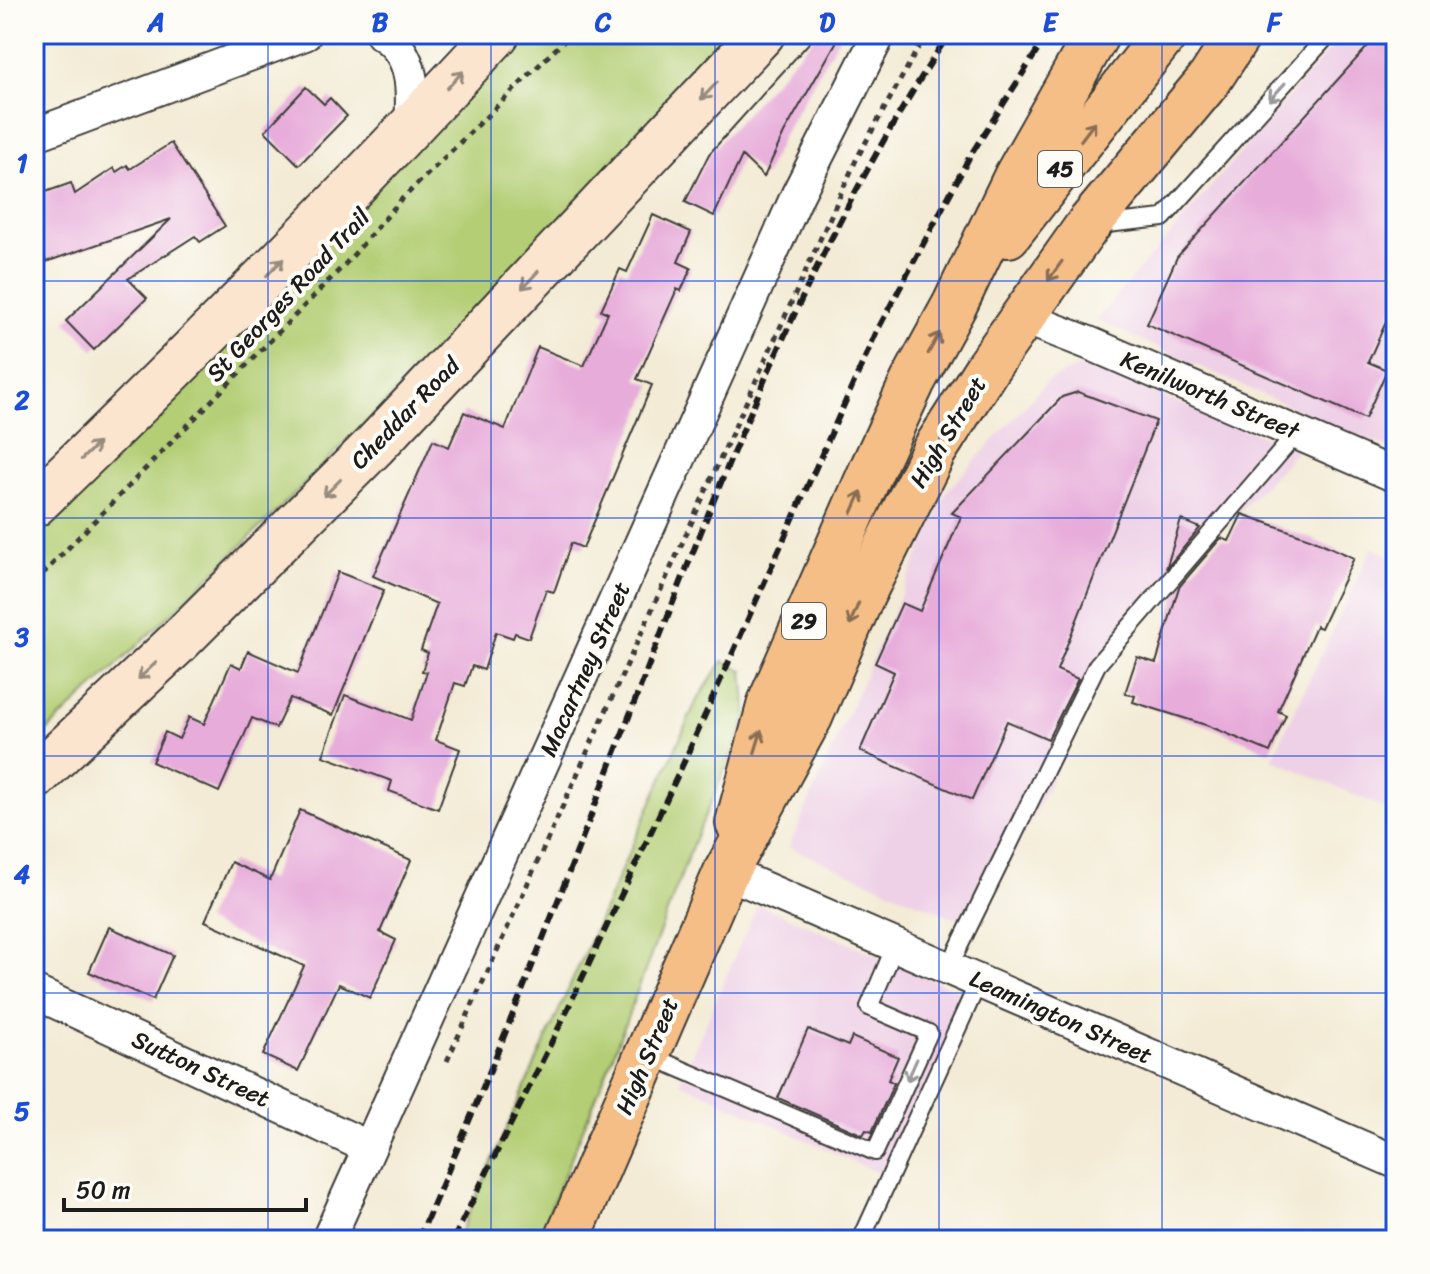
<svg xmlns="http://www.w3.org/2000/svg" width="1430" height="1274" viewBox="0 0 1430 1274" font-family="Sriracha,sans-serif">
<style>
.built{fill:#eed0e7}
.green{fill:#b3ce74;stroke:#687548;stroke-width:2}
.building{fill:#e7acda}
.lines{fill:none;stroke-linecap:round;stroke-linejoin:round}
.service-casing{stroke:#3c3b38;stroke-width:20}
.minor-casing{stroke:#3c3b38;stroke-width:36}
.secondary-casing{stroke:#3c3b38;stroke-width:48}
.primary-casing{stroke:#3c3b38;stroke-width:48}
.path{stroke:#3c3b38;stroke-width:5;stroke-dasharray:6 6;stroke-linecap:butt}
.service{stroke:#fff;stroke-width:16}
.minor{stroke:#fff;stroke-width:32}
.secondary{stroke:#fbe5cf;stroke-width:44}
.primary{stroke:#f6be87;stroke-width:44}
.rail{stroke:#1c1c1c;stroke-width:6;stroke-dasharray:12 6;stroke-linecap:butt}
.oneway{stroke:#978b7e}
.oneway2{stroke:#999}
.oneway3{stroke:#896d52}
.grid{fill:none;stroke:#1d4ed8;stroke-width:2;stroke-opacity:0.55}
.labels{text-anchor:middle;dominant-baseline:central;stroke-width:8;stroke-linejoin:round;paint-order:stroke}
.shield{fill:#fdfcf7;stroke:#605f5e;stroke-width:2}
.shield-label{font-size:22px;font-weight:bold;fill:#1c1c1c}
.street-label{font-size:24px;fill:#1c1c1c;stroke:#fdfcf7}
.neatline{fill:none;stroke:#1d4ed8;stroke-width:3}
.grid-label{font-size:26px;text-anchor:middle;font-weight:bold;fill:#1d4ed8}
</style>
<rect width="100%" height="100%" fill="#fdfcf7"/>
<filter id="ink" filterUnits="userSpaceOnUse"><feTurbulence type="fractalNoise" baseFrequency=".0125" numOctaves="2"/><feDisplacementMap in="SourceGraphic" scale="16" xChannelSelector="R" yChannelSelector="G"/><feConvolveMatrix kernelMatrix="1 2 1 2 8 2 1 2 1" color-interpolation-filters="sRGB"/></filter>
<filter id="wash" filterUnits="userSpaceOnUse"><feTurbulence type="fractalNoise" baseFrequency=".006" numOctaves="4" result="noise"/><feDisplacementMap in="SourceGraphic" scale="32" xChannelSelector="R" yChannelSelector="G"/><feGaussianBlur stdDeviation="1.8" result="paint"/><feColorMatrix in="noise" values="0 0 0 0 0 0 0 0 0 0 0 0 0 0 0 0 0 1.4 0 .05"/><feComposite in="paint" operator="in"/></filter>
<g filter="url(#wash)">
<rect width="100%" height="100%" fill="#f3ebd5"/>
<g class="built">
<path d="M1343 34H1396V451L1313 417 1096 320Z"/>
<path d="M1084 365 1298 450 1150 604 1103 676 977 928 789 847 947 491 1049 380Z"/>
<path d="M1372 548 1396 558V813L1272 759Z"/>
<path d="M758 904 977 999 893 1180 680 1082Z"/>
</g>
<g class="green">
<path d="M531 34H735C641 134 548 235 453 333 317 474 177 610 34 743V521L441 119Z"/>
<path d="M723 661 743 671 747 718 693 844 607 1071 537 1240H457L696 702Z"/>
</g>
<g id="blocks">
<g class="building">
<path d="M817 34H841L784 133 764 177 742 156 714 216 685 202 709 154Z"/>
<path d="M1379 34H1396V300L1368 362 1387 370 1365 419 1147 324 1177 257Z"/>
<path d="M306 87 324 104 330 98 347 116 299 165 265 131Z"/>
<path d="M171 143 225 226 200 242 195 236 128 279 147 298 94 350 66 321 171 219 46 262 34 228V196L71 183 75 194 114 168 116 172 127 165 130 169Z"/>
<path d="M653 215 691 232 678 262 691 268 681 291 677 289 637 379 652 385 583 548 571 543 554 592 546 590 529 638 515 633 513 638 496 632 484 670 472 666 465 686 455 683 436 740 460 749 438 809 389 791 392 781 323 756 345 695 411 720 427 672 422 671 428 653 421 650 437 604 373 576 433 440 449 447 464 412 505 429 538 347 584 366 608 313 601 310 620 269 627 272Z"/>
<path d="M1078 392 1156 421 1057 670 1078 679 1048 739 1007 721 972 800 860 751 894 672 875 663 902 603 920 611 961 517 952 513 1062 397Z"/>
<path d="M1242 514 1312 539 1354 558 1321 628 1316 626 1278 711 1286 715 1270 752 1209 726 1133 702 1135 696 1125 693 1137 657 1156 663 1179 587 1221 538 1229 541Z"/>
<path d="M1181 520 1200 528 1166 569Z"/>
<path d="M338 572 384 590 333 715 290 698 276 728 252 718 219 792 152 762 165 732 179 739 189 717 204 724 231 663 241 668 248 651 298 673Z"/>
<path d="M300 810 411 860 380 932 396 940 370 998 339 984 298 1071 263 1055 304 966 205 921 231 862 270 880Z"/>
<path d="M109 927 173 955 153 1000 89 972Z"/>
<path d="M808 1029 848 1046 852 1037 898 1057 888 1080 894 1083 872 1132 866 1130 863 1135 778 1098Z"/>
</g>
</g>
</g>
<g filter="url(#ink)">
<use href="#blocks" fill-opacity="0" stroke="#3c3b38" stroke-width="2"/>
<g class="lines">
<g class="service-casing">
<g id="service">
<path d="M1097 225 1163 218 1329 34"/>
<path d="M1384 471 1396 441"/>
<path d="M949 967 1097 665 1298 432"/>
<path d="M648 1055 875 1152 929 1033 869 1007 896 944"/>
<path d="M861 1240 979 981"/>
</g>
</g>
<g class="minor-casing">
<g id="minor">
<path d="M382 34C416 55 413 93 411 128"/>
<path d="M34 135 305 34"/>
<path d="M1022 317 1091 344 1396 476"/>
<path d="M726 872 1396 1162"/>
<path d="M34 992 368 1147"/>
<path d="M328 1240 798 194 879 34"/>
</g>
</g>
<g class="secondary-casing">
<g id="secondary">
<path d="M34 505C193 352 348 196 497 34"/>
<path d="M34 778 175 645 374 446 762 34"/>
</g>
</g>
<g class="primary-casing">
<g id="primary">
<path d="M1008 235 1165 34"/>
<path d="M738 823 770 703 872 469 913 381 955 304 1017 175 1097 34"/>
<path d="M567 1240 726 872 810 717 860 600 934 451 989 365 1088 225 1209 80 1239 34"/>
</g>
</g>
<g class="path">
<path d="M34 583 349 260 401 200 571 34"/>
<path d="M447 1061 857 158 926 34"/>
</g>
<use href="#service" class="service"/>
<use href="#minor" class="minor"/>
<use href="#secondary" class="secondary"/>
<use href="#primary" class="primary"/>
<g class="rail">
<path d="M418 1240C499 1056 571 868 643 680 729 457 817 234 949 34"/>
<path d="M453 1240 561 1023 683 764 877 331 970 156 1048 34"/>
</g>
</g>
<defs><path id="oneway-shaft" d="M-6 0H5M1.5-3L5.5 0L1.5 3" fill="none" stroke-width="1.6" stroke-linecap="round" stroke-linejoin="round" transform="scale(2)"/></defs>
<g class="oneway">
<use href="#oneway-shaft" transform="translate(455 80) rotate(-47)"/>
<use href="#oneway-shaft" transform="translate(709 91) rotate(133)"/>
<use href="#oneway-shaft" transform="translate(275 267) rotate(-46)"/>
<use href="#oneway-shaft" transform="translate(530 280) rotate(133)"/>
<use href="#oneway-shaft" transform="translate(90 451) rotate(-44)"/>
<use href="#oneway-shaft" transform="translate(332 488) rotate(135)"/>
<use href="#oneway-shaft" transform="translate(147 671) rotate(137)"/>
</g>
<g class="oneway2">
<use href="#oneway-shaft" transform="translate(1277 92) rotate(132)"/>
<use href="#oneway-shaft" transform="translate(912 1070) rotate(114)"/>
</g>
<g class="oneway3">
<use href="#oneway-shaft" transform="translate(1088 131) rotate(-53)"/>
<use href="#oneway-shaft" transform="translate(1055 271) rotate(126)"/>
<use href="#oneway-shaft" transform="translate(934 343) rotate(-61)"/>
<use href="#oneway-shaft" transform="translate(857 502) rotate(-66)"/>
<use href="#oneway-shaft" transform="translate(854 614) rotate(113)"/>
<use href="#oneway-shaft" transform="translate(758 742) rotate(-73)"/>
</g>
</g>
<path class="grid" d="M268 34V1240M491 34V1240M715 34V1240M939 34V1240M1162 34V1240M34 281H1396M34 518H1396M34 756H1396M34 993H1396"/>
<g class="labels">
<g class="shield">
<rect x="1038" y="151" width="44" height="36" rx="6"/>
<rect x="782" y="603" width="44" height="36" rx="6"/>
</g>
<g class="shield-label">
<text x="1060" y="169">45</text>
<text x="804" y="621">29</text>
</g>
<g class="street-label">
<text transform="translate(288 295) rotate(-47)">St Georges Road Trail</text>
<text transform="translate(1210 395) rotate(23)">Kenilworth Street</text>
<text transform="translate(405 413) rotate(-46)">Cheddar Road</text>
<text transform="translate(948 432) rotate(-59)">High Street</text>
<text transform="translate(585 669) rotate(-66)">Macartney Street</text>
<text transform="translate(1061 1017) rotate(24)">Leamington Street</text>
<text transform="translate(647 1056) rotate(-67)">High Street</text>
<text transform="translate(201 1069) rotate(25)">Sutton Street</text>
</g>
</g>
<rect width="1430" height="1274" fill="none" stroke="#fdfcf7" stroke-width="88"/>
<path d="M64 1198v12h242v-12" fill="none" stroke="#1c1c1c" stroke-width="4"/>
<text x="76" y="1198" font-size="24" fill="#1c1c1c" stroke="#fdfcf7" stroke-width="6" paint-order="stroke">50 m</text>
<rect x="44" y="44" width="1342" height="1186" class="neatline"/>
<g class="grid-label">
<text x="156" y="31">A</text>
<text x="380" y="31">B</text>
<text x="603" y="31">C</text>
<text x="827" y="31">D</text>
<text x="1050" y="31">E</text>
<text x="1274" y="31">F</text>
<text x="22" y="172">1</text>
<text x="22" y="409">2</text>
<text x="22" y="646">3</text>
<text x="22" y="883">4</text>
<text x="22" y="1120">5</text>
</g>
</svg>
